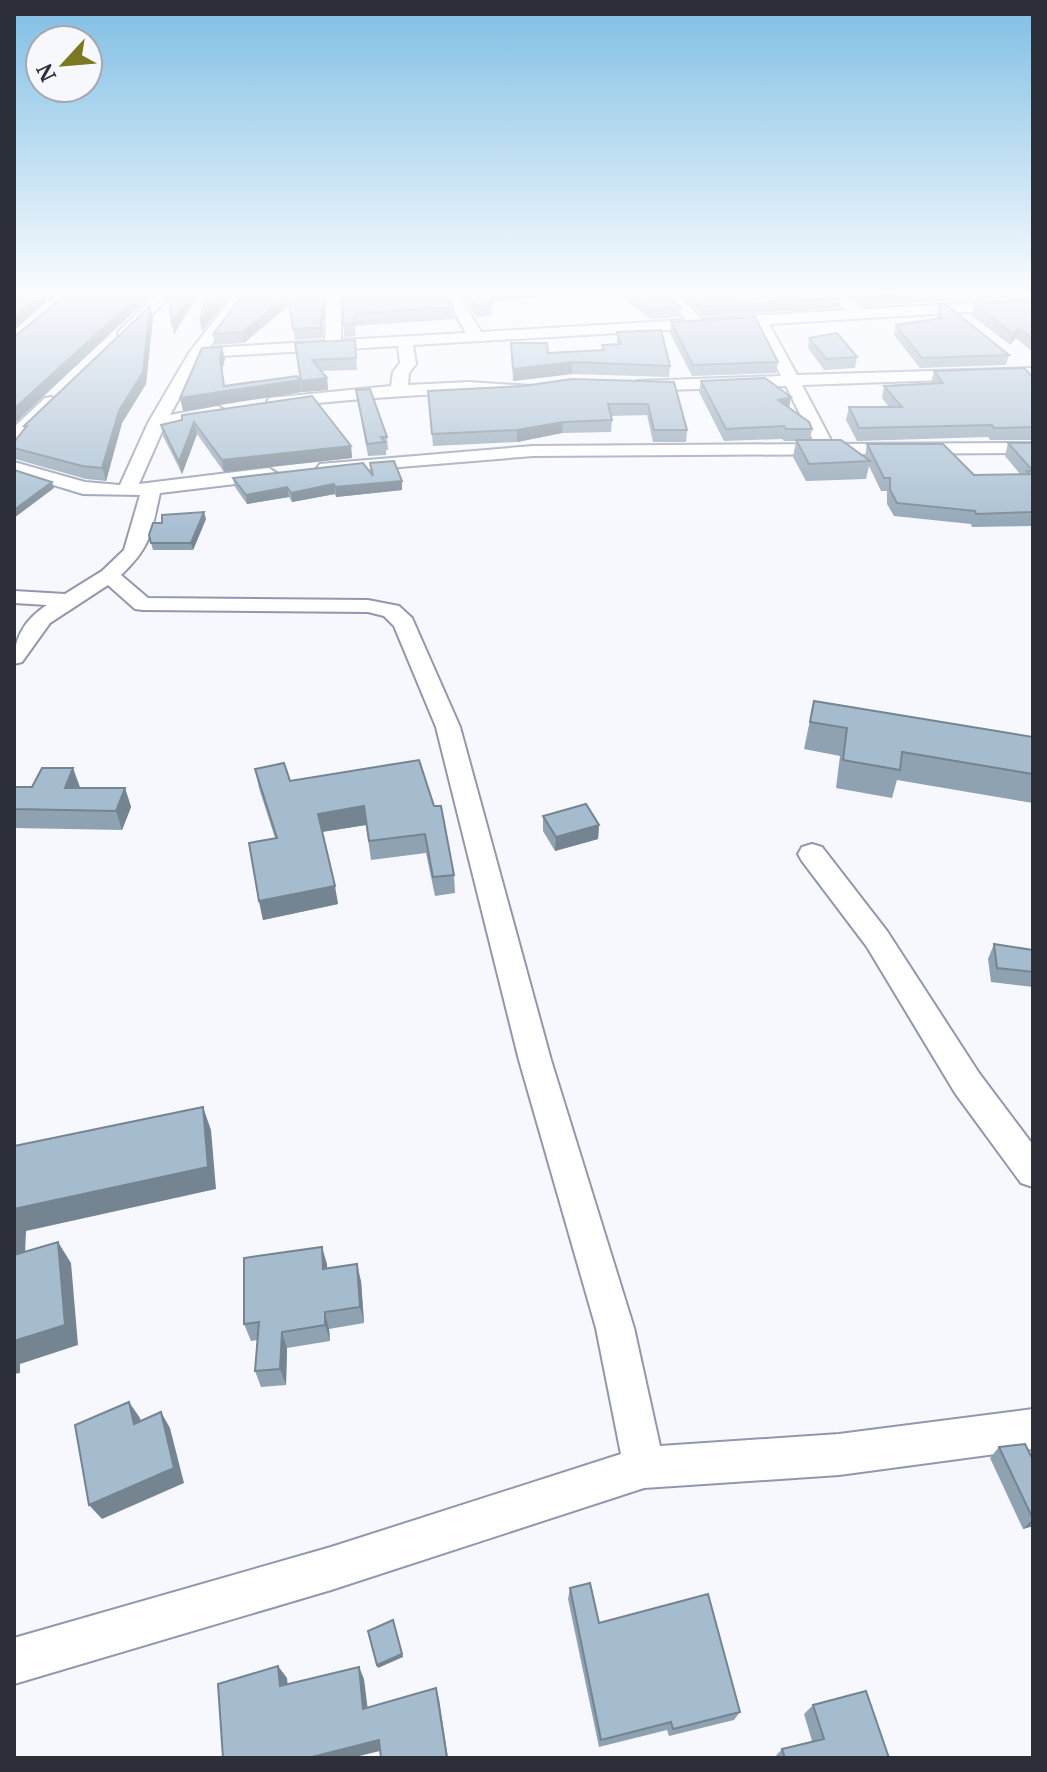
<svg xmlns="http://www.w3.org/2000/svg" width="1047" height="1772" viewBox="0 0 1047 1772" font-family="'PT Serif',serif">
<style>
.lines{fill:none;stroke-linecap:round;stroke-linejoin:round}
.minor-casing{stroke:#9297b0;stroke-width:4}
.minor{fill:#fff;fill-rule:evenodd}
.wall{fill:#8ea2b2}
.shaded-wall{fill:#748491}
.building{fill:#a5bccf;stroke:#748491;stroke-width:2}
</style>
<rect width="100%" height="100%" fill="#f7f8fe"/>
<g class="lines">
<g class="minor-casing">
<g id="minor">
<path d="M158 294H173L128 338H118V332Z"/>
<path d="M235 294H250L209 348 325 341 327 294H341V340L466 333 444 294H458L481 332 686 320 663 294H678L701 319 847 310 826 294H843L864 309 1033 300V308L769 324 797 375 1033 368V376L1029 377 802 385 833 444 1033 443V453L533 456 326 473 320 472 317 468 320 464 533 446 815 444 786 386 638 391 630 386 638 381 781 376 755 325 413 345 416 364 409 373 408 385 469 382 531 386 533 389 531 392 525 394C441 391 359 399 275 407L267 402 269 398 391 386 393 372 400 363 398 346 202 357 170 415 218 406 226 411 224 415 164 427 139 484 269 468 278 474 269 480 160 493C151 532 152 546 121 575L148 598 368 600 399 606 412 618 460 727 551 1060 634 1328 660 1446 839 1434 1033 1409V1449L839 1475 644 1488 331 1590 14 1684V1638L331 1547 621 1454 596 1328 519 1060 436 727 394 626 384 616 368 612 143 610 135 609 108 585 50 623 22 662 14 664C14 638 24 620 47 605L14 603V591L65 594 102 571 124 550 140 495 83 494 14 473V462L85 482 120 485 148 423 189 353Z"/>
<path d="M51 397 59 402 57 406 20 441 14 442V427L45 398Z"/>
<path d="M812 844 822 847 887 931 979 1073 1033 1145V1187L1021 1183 955 1093 867 947 802 861 798 854 802 847Z"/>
</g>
</g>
<use href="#minor" class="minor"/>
</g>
<g class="wall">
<path d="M244 294H325L322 338 295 340 290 304 244 343 215 345 213 334Z"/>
<path d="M343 294 454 307 455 319 355 326 356 336 344 337Z"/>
<path d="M462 294H543V296L491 302 492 316 476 317Z"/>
<path d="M618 294H668L681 308 680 317 650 319Z"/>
<path d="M682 294H835L840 298 839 308 702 316Z"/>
<path d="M848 294H1008L1007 298 865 306Z"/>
<path d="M1033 301V352L1016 338 1010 345 971 315 974 304Z"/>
<path d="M939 306 1009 355 1006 365 920 368 894 335 896 325 937 318Z"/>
<path d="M153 318 146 384 122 423 106 481 86 479 15 459 14 442 25 429 24 426Z"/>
<path d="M671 322 778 362 776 373 692 376 670 333Z"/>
<path d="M617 332 670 366 669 377 572 374 513 381 511 343 548 353 602 350V345L617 344Z"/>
<path d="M809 338 857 357 855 368 824 370 808 348Z"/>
<path d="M355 340 357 370 321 371 327 378 328 390 302 392 295 343Z"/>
<path d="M934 371 1033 377V440H990L988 437 857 441 846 420 849 407H889L882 398 884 386 931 383Z"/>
<path d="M701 381 812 429 810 440 865 457 867 444 974 475 1020 474 1005 456 1008 443H1033V526L972 527 971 524 894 516 887 504V491H881L869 466 866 479 806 481 793 457 796 441H784L782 439 724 441 699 392Z"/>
<path d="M674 382 687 430 686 442H653L647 415 611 416 612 420 611 432 562 433 517 442 433 446 428 391Z"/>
<path d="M356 390 387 437 388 450H386V455L368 456Z"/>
<path d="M182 420 351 446 352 458 224 472 197 434 182 474 163 436 161 425Z"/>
<path d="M370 463 402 481V490L336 497 335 494 292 502 289 497 247 504 235 487 233 478 372 475Z"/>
<path d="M206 519 193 550H153L149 535 162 523Z"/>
<path d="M814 701 1033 737V803L897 780 892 798 836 788 840 756 804 749Z"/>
<path d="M419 760 454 875 455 893 435 896 426 853 371 860 366 825 322 832 338 904 263 920 259 901 275 838 259 788 255 769 290 781Z"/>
<path d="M14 787 125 788 131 807 122 830 14 828Z"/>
<path d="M543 816 599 825 598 839 555 851 543 831Z"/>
<path d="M994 944 1033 950V987L991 982 988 959Z"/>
<path d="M327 1264V1268L361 1281 364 1323 329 1329 330 1341 287 1348 286 1385 261 1387 255 1371 257 1340 251 1341 244 1324Z"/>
<path d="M1025 1444 1033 1526 1023 1529 990 1458 999 1447Z"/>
<path d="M570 1588 599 1623 740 1712 734 1720 669 1736 667 1730 599 1747 568 1599Z"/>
<path d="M813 1705 889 1758H774L782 1749 812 1741 804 1714Z"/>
</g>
<g class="shaded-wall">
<path d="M42 294H57L14 330V317Z"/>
<path d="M140 294H153L14 424V409Z"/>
<path d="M190 294H198L174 335 172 324Z"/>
<path d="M221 294H231L202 332 200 321Z"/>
<path d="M288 294 290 304 244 343 243 332Z"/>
<path d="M323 294H325L322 338 321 328Z"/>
<path d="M486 294H543V296L486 302Z"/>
<path d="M150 306 153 318 146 384 122 423 106 481 102 468Z"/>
<path d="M1019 328 1016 338 1010 345 1013 334Z"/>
<path d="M222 347 225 359 222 371 225 392 300 380 302 392 183 411 180 398 220 359Z"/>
<path d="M572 362V374L513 381V369Z"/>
<path d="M327 378 328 390 302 392 301 381Z"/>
<path d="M791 397 789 409 778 400Z"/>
<path d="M194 422 197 434 182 474 179 462Z"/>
<path d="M563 422 562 433 517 442V430Z"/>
<path d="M351 446 352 458 224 472 222 460Z"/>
<path d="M402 481V490L336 497 335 487Z"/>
<path d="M52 482 54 488 14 518V510Z"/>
<path d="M334 484 335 494 292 502 291 493Z"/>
<path d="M287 487 289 497 247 504 246 495Z"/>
<path d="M204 512 206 519 193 550 191 543Z"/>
<path d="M73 768 80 787 65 788Z"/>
<path d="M125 788 131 807 122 830 116 811Z"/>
<path d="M364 806 366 825 321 832 318 814Z"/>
<path d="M599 825 598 839 555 851 556 837Z"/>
<path d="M335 886 338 904 263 920 259 901Z"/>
<path d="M203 1107 211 1130 216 1189 26 1231 24 1277 14 1263V1209Z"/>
<path d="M58 1242 71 1263 78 1345 20 1364V1373L14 1374V1341Z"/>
<path d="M322 1247 327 1264 328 1286 323 1269Z"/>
<path d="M357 1264 361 1281 364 1323 360 1307Z"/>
<path d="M325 1312 329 1329 330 1341 325 1325Z"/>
<path d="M282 1332 287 1348 286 1385 280 1369Z"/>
<path d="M129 1402 140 1418 145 1439 134 1424Z"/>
<path d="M161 1412 170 1428 184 1483 102 1519 89 1505Z"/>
<path d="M1033 1519V1526L1023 1529Z"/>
<path d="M394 1624 403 1657 378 1668 377 1665Z"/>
<path d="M278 1666 287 1678 289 1697 280 1686Z"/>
<path d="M359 1667 364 1679 369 1719 363 1709Z"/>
<path d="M436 1688 439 1699 448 1758H447Z"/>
<path d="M379 1740 384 1750 351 1758H308Z"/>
</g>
<g class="building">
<path d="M14 294H42L14 317Z"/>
<path d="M67 294H140L14 409V337Z"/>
<path d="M169 294H190L172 324Z"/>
<path d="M207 294H221L200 321Z"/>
<path d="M244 294H288L243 332 213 334Z"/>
<path d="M288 294H323L321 328 293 329Z"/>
<path d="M343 294H447L454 307 354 314V324L343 325Z"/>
<path d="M468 294H487L492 304 475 305Z"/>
<path d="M631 294H668L681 308 651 310Z"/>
<path d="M692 294H835L840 298 703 307Z"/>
<path d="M863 294H916L867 297Z"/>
<path d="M1033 301V339L1019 328 1013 334 974 304Z"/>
<path d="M150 306 143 372 119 411 102 468 82 466 14 448V442L27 426H24Z"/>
<path d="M939 306H948L1009 355 922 358 896 325 941 318Z"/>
<path d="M755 317 778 362 693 365 671 322Z"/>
<path d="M661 330 670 366 572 362 513 369 511 343H547L548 353 604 350 602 345 621 344 617 332Z"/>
<path d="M837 333 857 357 826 359 809 338Z"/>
<path d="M355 340 356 358 312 360 327 378 301 381 295 343Z"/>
<path d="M222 347 220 359 224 386 297 376 300 380 180 398 202 348Z"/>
<path d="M1024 368 1033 377V427L994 428 992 425 859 428 849 407H902L884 386 943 383 934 371Z"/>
<path d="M765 378 791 397 778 400 809 422 812 429H786L784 426 726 429 701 381Z"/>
<path d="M572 379 674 382 687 430H654L648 404H608L612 420 563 422 517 430 432 434 428 391 523 386Z"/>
<path d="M370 389 387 437H381L385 442 367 444 356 390Z"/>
<path d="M312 396 351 446 222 460 194 422 179 462 161 425 182 420V415Z"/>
<path d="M796 440H841L870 461 809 464Z"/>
<path d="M1008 443H1033V471Z"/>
<path d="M867 444H943L974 475 1030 474 1027 471H1033V512L976 514 975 511 897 503 890 490V478H884Z"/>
<path d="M394 461 402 481 335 487 334 484 291 493 287 487 246 495 233 478 363 463 373 476 370 463Z"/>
<path d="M14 470 52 482 14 510Z"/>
<path d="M204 512 191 543H151L149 535 153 523H162V515Z"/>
<path d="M814 701 1033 737V774L902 752 900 770 843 760 847 728 810 722Z"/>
<path d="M419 760 434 806H441L454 875 433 877 425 834 369 841 364 806 318 814 335 886 259 901 249 843 277 838 255 769 284 763 290 781Z"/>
<path d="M42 768H73L65 788H125L116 811 14 809V787H32Z"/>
<path d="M586 804 599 825 556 837 543 816Z"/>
<path d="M994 944 1033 950V972L997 968Z"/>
<path d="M203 1107 208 1167 14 1209V1146Z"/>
<path d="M58 1242 65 1325 14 1341V1255Z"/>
<path d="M322 1247 323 1269 357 1264 360 1307 325 1312V1325L282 1332 280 1369 255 1371 259 1322 244 1324V1258Z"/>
<path d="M129 1402 134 1424 161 1412 174 1468 89 1505 75 1425Z"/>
<path d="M1025 1444 1033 1460V1519L999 1447Z"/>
<path d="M590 1583 599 1623 708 1594 740 1712 673 1729 671 1722 601 1740 570 1588Z"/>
<path d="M393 1620 402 1654 377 1665 368 1631Z"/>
<path d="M278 1666 280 1686 359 1667 363 1709 436 1688 447 1758H381L379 1740 308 1758H223L218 1684Z"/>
<path d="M866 1691 889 1758H785L782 1749 824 1739 813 1705Z"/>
</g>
<linearGradient id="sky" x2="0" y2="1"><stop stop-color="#7ebee3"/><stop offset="0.54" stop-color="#fbfcff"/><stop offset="1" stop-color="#fbfcff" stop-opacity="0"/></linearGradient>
<rect width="1047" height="542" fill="url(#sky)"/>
<rect width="1047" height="1772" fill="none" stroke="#2c2e38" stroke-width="32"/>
<g transform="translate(64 64) rotate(244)"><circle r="38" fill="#f7f8fe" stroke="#a6a7af" stroke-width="2"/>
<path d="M0-6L14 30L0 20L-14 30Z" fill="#7b791f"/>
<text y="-12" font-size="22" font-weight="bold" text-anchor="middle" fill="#2c2e38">N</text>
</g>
</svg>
